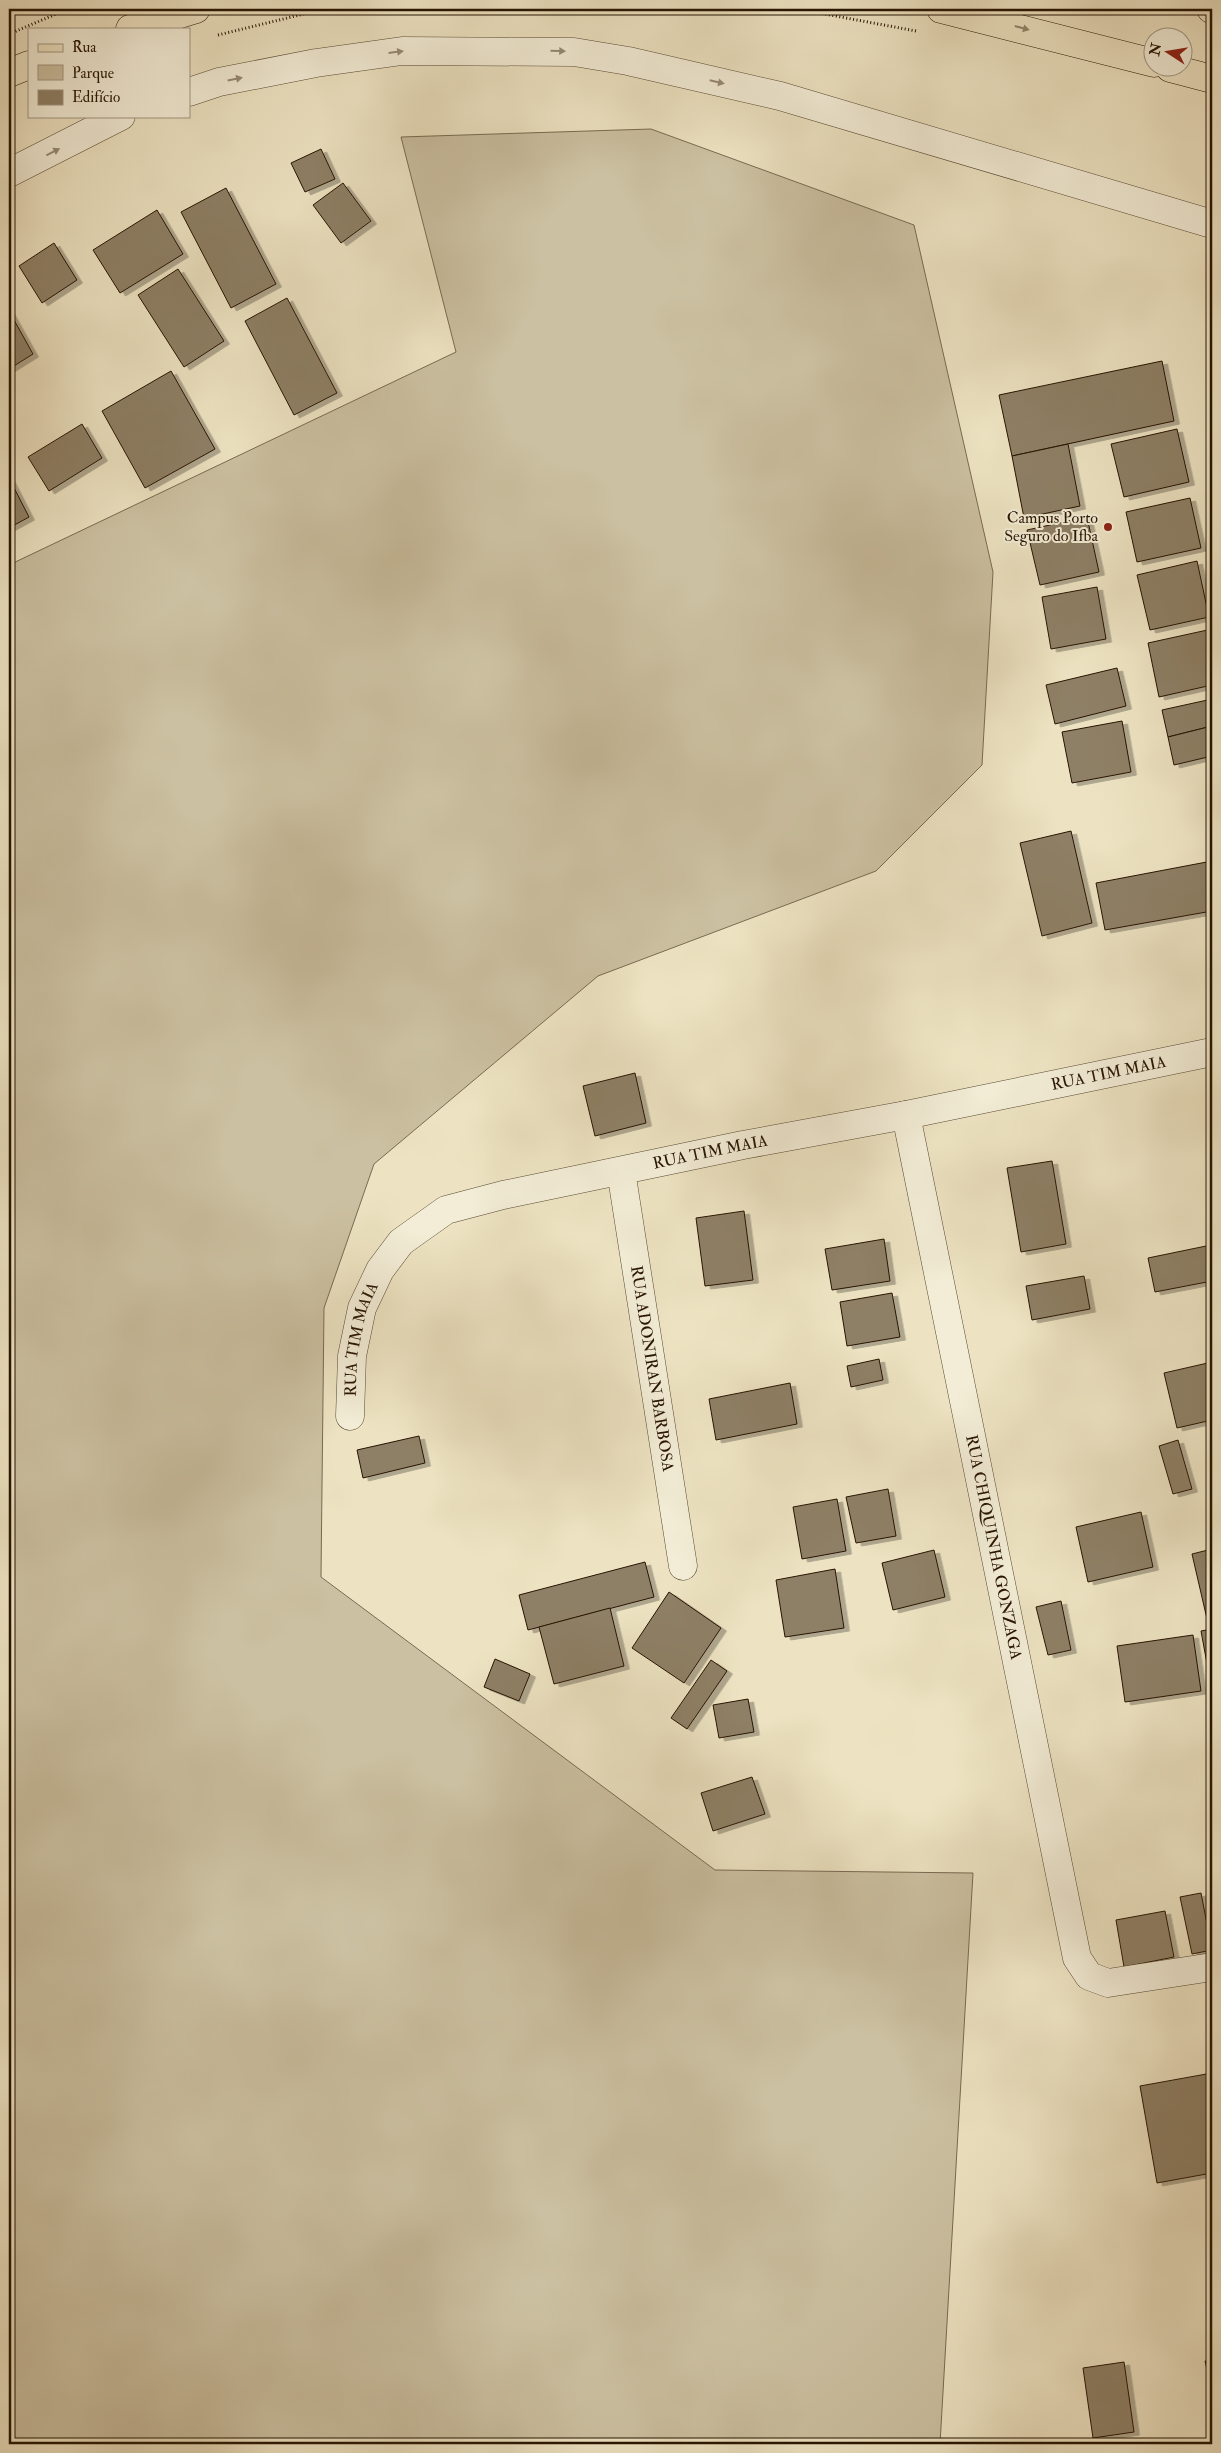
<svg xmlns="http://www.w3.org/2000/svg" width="1221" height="2453" viewBox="0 0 1221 2453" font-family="'IM FELL Double Pica',serif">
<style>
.green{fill:#cbc0a1;stroke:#796a52}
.building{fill:#8e8066;stroke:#271402;filter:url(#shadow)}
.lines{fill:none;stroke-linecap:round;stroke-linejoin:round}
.minor-casing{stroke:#584832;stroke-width:29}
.major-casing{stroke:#271402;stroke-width:29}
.path{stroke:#271402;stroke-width:3;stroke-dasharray:1 2.5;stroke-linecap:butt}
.minor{stroke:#f3edd7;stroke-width:28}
.major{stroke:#ede3c2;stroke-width:28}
.oneway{fill:#94866c}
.oneway2{fill:#978b77}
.poi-dot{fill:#8f2418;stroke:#f3edd7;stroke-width:2}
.labels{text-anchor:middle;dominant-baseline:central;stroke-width:4;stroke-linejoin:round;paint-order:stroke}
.poi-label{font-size:16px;fill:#271402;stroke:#f3edd7;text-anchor:end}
.street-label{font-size:16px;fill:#271402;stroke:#f3edd7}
</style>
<defs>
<filter id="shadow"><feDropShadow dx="5.5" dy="3" stdDeviation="0" flood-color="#0004"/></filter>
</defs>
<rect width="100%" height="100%" fill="#ede3c2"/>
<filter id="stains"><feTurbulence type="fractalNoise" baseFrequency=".004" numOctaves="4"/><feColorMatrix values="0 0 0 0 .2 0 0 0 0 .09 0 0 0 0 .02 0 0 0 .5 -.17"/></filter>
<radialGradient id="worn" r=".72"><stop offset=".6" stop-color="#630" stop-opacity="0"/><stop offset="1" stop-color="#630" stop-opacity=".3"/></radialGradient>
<path class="green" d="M651 129 914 225 993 572 982 765 876 871 598 976 374 1164 324 1308 321 1577 715 1870 973 1873 940 2444H9V565L456 352 401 137Z"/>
<g class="building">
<path d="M321 149 335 179 305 192 291 163Z"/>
<path d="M343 183 371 221 341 243 313 205Z"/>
<path d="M226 188 276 284 231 308 181 212Z"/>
<path d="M157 210 183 254 120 293 93 250Z"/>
<path d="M54 243 77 280 42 303 19 266Z"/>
<path d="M178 269 224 341 184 367 138 295Z"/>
<path d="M287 298 337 393 294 415 245 321Z"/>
<path d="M9 311 33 354 9 369Z"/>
<path d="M1162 361 1174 421 1012 456 999 395Z"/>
<path d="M171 371 215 449 145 488 102 411Z"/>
<path d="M82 424 102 458 49 491 28 457Z"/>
<path d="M1177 429 1189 482 1124 497 1111 444Z"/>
<path d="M1068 444 1080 506 1024 518 1012 456Z"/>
<path d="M9 478 29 517 9 528Z"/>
<path d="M1190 498 1201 548 1137 562 1126 512Z"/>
<path d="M1087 517 1099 572 1040 585 1027 530Z"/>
<path d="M1197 561 1209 617 1150 630 1137 575Z"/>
<path d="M1097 587 1106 639 1051 649 1042 597Z"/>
<path d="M1212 629V685L1159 697 1148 643Z"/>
<path d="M1117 668 1126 706 1055 724 1046 685Z"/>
<path d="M1212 699V726L1168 737 1162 710Z"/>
<path d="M1122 721 1131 772 1072 783 1062 732Z"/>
<path d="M1212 726V756L1174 765 1168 737Z"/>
<path d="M1071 831 1092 923 1042 936 1020 843Z"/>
<path d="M1212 861V911L1105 930 1096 883Z"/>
<path d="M635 1073 646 1123 595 1136 583 1086Z"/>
<path d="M1052 1161 1066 1244 1021 1252 1007 1168Z"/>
<path d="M744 1211 753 1280 705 1286 696 1218Z"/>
<path d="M884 1239 890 1281 832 1290 825 1249Z"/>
<path d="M1211 1245 1212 1281 1155 1292 1148 1258Z"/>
<path d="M1084 1276 1090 1309 1032 1320 1026 1286Z"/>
<path d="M892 1293 900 1337 847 1346 840 1302Z"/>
<path d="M879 1359 883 1380 851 1387 847 1366Z"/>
<path d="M1212 1362V1420L1177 1428 1164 1373Z"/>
<path d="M790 1383 797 1424 716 1440 709 1399Z"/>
<path d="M419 1436 425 1463 363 1478 357 1450Z"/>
<path d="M1178 1440 1192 1489 1173 1494 1159 1446Z"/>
<path d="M888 1489 896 1536 856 1543 846 1497Z"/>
<path d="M837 1499 846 1551 802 1559 793 1507Z"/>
<path d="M1141 1512 1153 1567 1088 1582 1076 1527Z"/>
<path d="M1212 1549V1618L1207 1619 1192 1554Z"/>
<path d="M934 1550 945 1597 893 1610 882 1563Z"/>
<path d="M645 1562 654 1597 528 1630 519 1595Z"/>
<path d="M835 1569 844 1628 785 1637 776 1580Z"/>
<path d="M669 1592 721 1628 684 1683 632 1648Z"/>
<path d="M1061 1601 1071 1650 1048 1655 1036 1607Z"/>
<path d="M610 1608 624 1666 554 1684 539 1627Z"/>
<path d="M1212 1629V1691L1201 1631Z"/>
<path d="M1193 1635 1201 1691 1125 1702 1117 1646Z"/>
<path d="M495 1659 530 1674 519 1701 484 1687Z"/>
<path d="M711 1660 727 1671 687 1729 671 1718Z"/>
<path d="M748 1699 754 1732 719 1738 713 1705Z"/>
<path d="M752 1777 765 1814 713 1831 701 1793Z"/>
<path d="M1201 1893 1212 1950 1192 1954 1180 1897Z"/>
<path d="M1165 1911 1174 1957 1124 1967 1116 1920Z"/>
<path d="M1212 2073V2173L1157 2183 1140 2086Z"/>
<path d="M1212 2360V2392L1205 2361Z"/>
<path d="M1124 2362 1134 2432 1093 2438 1083 2368Z"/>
</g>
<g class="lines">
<g class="minor-casing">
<g id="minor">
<path d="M189 92 219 82 316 63 402 51 574 52 628 61 780 96 1212 224"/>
<path d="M9 173 121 116"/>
<path id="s1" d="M906 1115 1077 1958 1089 1976 1108 1983 1212 1967"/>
<path id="s2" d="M621 1171 683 1566"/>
<path id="s3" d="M350 1416 352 1356 362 1308 380 1270 401 1242 446 1210 503 1195 743 1145 906 1115 1212 1052"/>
</g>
</g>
<g class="major-casing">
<g id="major">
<path d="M941 9 1154 63"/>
<path d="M1211 9H1212"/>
<path d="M130 29 196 9"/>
<path d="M1170 68 1212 79"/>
<path d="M9 73 29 65"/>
</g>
</g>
<g class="path">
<path d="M798 9 916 31"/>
<path d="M9 34 68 9"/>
<path d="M218 35 324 9"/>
</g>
<use href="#minor" class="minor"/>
<use href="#major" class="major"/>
</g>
<defs><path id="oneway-solid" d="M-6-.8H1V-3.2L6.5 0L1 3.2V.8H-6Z" transform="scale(1.25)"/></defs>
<use class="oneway" href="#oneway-solid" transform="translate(1022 28) rotate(15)"/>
<g class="oneway2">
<use href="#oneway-solid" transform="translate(558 51) rotate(2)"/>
<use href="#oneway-solid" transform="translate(396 52) rotate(-7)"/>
<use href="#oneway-solid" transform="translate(235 79) rotate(-11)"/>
<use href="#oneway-solid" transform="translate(717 82) rotate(13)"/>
<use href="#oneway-solid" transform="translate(53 152) rotate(-27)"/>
</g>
<circle class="poi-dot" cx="1108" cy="527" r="5"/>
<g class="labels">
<g class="poi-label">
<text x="1098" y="518">Campus Porto<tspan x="1098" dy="18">Seguro do Ifba</tspan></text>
</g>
<g class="street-label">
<text stroke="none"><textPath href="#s3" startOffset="918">RUA TIM MAIA</textPath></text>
<text stroke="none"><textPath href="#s3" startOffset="512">RUA TIM MAIA</textPath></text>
<text stroke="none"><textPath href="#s3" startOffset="78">RUA TIM MAIA</textPath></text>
<text stroke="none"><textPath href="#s2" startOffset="200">RUA ADONIRAN BARBOSA</textPath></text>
<text stroke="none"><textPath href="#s1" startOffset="441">RUA CHIQUINHA GONZAGA</textPath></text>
</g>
</g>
<rect width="1221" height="2453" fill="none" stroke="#ede3c2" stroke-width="30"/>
<rect x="10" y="10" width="1201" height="2433" fill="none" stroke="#271402" stroke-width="2.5"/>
<rect x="15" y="15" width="1191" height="2423" fill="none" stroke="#271402"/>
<rect x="28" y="28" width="162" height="90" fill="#f3edd7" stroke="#a19682"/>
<rect x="38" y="44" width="25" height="8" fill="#ede3c2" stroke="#a19682"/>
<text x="72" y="52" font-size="15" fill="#271402">Rua</text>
<rect x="38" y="65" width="25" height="15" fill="#cbc0a1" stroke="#a19682"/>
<text x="72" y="78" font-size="15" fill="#271402">Parque</text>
<rect x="38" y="90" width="25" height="15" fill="#8e8066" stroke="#a19682"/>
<text x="72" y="102" font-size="15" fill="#271402">Edifício</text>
<g transform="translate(1168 52) rotate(282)"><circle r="24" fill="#f3edd7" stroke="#a19682"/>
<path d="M0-4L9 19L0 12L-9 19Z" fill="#8f2418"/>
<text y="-8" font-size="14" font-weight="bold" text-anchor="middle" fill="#271402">N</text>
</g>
<rect width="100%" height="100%" filter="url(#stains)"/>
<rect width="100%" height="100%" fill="url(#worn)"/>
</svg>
